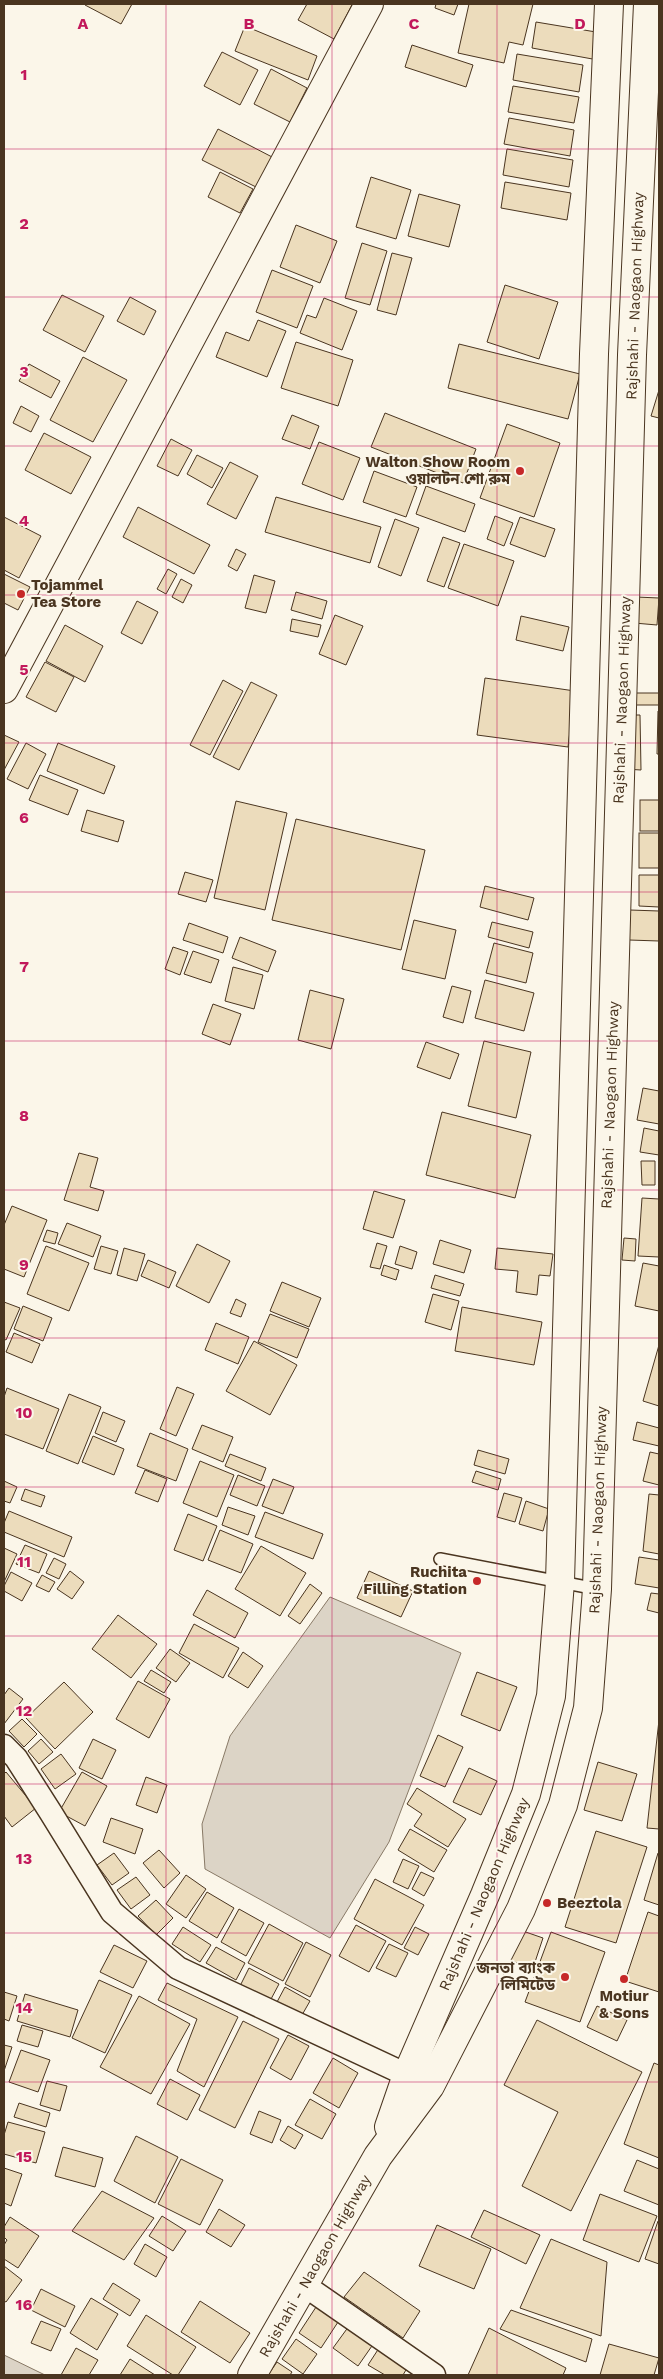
<svg xmlns="http://www.w3.org/2000/svg" width="663" height="2379" viewBox="0 0 663 2379" font-family="'Work Sans','Noto Sans Bengali',sans-serif">
<style>
.water{fill:#dcd4c6;stroke:#887966}
.building{fill:#ecdcbc;stroke:#4a3520}
.lines{fill:none;stroke-linecap:round;stroke-linejoin:round}
.lane-casing{stroke:#4a3520;stroke-width:14}
.street-casing{stroke:#4a3520;stroke-width:25}
.secondary-casing{stroke:#4a3520;stroke-width:30}
.primary-casing{stroke:#4a3520;stroke-width:30}
.lane{stroke:#fbf6e9;stroke-width:11}
.street{stroke:#fbf6e9;stroke-width:22}
.secondary{stroke:#fbf6e9;stroke-width:28}
.primary{stroke:#fbf6e9;stroke-width:28}
.grid{fill:none;stroke:#c2185b;stroke-width:1;stroke-opacity:0.55}
.poi-dot{fill:#c62828;stroke:#fbf6e9;stroke-width:2}
.labels{text-anchor:middle;dominant-baseline:central;stroke-width:4;stroke-linejoin:round;paint-order:stroke}
.street-label{font-size:15px;fill:#4a3520;stroke:#fbf6e9}
.poi-label{font-size:15px;font-weight:bold;fill:#4a3520;stroke:#fbf6e9;text-anchor:end}
.grid-label{font-size:16px;text-anchor:middle;font-weight:bold;fill:#c2185b;stroke:#fbf6e9;stroke-width:4;stroke-linejoin:round;paint-order:stroke}
</style>
<rect width="100%" height="100%" fill="#fbf6e9"/>
<g class="water">
<path d="M330 1597 461 1653 389 1842 330 1938 205 1869 202 1824 230 1736Z"/>
<path d="M4 2355 45 2375H4Z"/>
</g>
<g class="building">
<path d="M86 4H132L121 24 85 5Z"/>
<path d="M307 4H351L352 5 334 39 298 20Z"/>
<path d="M436 4H458L454 15 435 8Z"/>
<path d="M469 4H533L523 45 509 42 504 63 458 53Z"/>
<path d="M536 22 602 33 598 60 532 48Z"/>
<path d="M245 26 317 56 308 80 235 51Z"/>
<path d="M412 45 473 65 466 87 405 67Z"/>
<path d="M222 52 258 70 240 105 204 86Z"/>
<path d="M517 54 583 65 579 92 513 80Z"/>
<path d="M271 69 307 88 290 122 254 104Z"/>
<path d="M513 86 579 97 574 123 508 112Z"/>
<path d="M509 118 574 130 570 156 504 144Z"/>
<path d="M218 129 274 158 258 188 202 160Z"/>
<path d="M507 149 573 160 569 187 503 175Z"/>
<path d="M220 172 253 189 240 213 208 197Z"/>
<path d="M371 177 411 190 396 239 356 227Z"/>
<path d="M505 182 571 193 567 220 501 208Z"/>
<path d="M419 194 460 205 449 247 408 236Z"/>
<path d="M296 225 337 241 320 283 280 267Z"/>
<path d="M362 243 387 251 370 305 345 298Z"/>
<path d="M392 253 412 258 396 315 377 310Z"/>
<path d="M272 270 313 286 297 328 256 312Z"/>
<path d="M505 285 558 302 539 359 487 342Z"/>
<path d="M62 295 104 316 85 352 43 330Z"/>
<path d="M130 297 156 311 144 335 117 321Z"/>
<path d="M324 298 357 311 342 350 300 333 307 315 316 318Z"/>
<path d="M258 320 286 331 267 377 216 357 226 332 249 341Z"/>
<path d="M296 342 353 360 338 406 281 388Z"/>
<path d="M459 344 580 374 568 419 448 388Z"/>
<path d="M83 357 127 380 93 442 50 420Z"/>
<path d="M29 364 60 381 51 398 19 381Z"/>
<path d="M659 390V418L651 416Z"/>
<path d="M21 406 39 416 31 432 13 423Z"/>
<path d="M385 413 476 449 463 483 371 447Z"/>
<path d="M292 415 319 426 310 449 282 439Z"/>
<path d="M507 424 560 443 534 517 480 498Z"/>
<path d="M44 433 91 457 71 494 25 470Z"/>
<path d="M171 439 192 450 178 476 157 466Z"/>
<path d="M319 442 360 458 343 500 302 484Z"/>
<path d="M197 455 223 468 212 488 187 474Z"/>
<path d="M230 462 258 476 236 519 207 504Z"/>
<path d="M374 471 417 487 406 517 363 502Z"/>
<path d="M426 486 475 504 465 532 416 514Z"/>
<path d="M276 497 381 527 370 563 265 532Z"/>
<path d="M138 507 210 545 194 574 123 537Z"/>
<path d="M495 516 513 523 504 546 487 539Z"/>
<path d="M4 517 41 536 19 578 4 570Z"/>
<path d="M520 517 555 529 545 557 510 544Z"/>
<path d="M395 519 419 528 401 576 378 567Z"/>
<path d="M443 537 460 543 444 587 427 581Z"/>
<path d="M464 544 514 561 498 606 448 588Z"/>
<path d="M236 549 246 554 237 571 228 566Z"/>
<path d="M168 569 177 574 166 594 157 589Z"/>
<path d="M4 574 30 587 18 610 4 603Z"/>
<path d="M254 575 275 581 266 613 245 608Z"/>
<path d="M181 579 192 585 183 603 172 597Z"/>
<path d="M296 592 327 601 322 619 291 610Z"/>
<path d="M636 597 659 598 657 625 634 623Z"/>
<path d="M137 601 158 612 142 644 121 633Z"/>
<path d="M335 615 363 626 346 665 319 654Z"/>
<path d="M521 616 569 627 563 651 516 640Z"/>
<path d="M292 619 321 625 318 637 290 631Z"/>
<path d="M65 625 103 646 85 682 46 661Z"/>
<path d="M45 662 74 677 56 712 26 697Z"/>
<path d="M485 678 575 691 568 747 477 735Z"/>
<path d="M223 680 243 691 210 755 190 745Z"/>
<path d="M251 682 277 695 239 770 213 757Z"/>
<rect x="635" y="693" width="24" height="12"/>
<path d="M658 711H659V754H657Z"/>
<path d="M624 715H640L641 770 625 769Z"/>
<path d="M4 735 19 742 4 770Z"/>
<path d="M26 743 46 754 28 789 7 779Z"/>
<path d="M58 743 115 766 104 794 47 771Z"/>
<path d="M40 775 78 790 68 815 29 800Z"/>
<rect x="640" y="800" width="19" height="31"/>
<path d="M236 801 287 813 265 910 214 898Z"/>
<path d="M87 810 124 821 118 842 81 831Z"/>
<path d="M296 819 425 850 401 950 272 920Z"/>
<rect x="639" y="833" width="20" height="35"/>
<path d="M185 872 213 880 206 902 178 894Z"/>
<path d="M639 875H659V907L639 906Z"/>
<path d="M485 886 534 898 528 920 480 907Z"/>
<path d="M630 910 659 911V941L629 940Z"/>
<path d="M414 920 456 930 445 979 402 969Z"/>
<path d="M492 922 533 932 529 948 488 937Z"/>
<path d="M189 923 228 937 223 953 183 940Z"/>
<path d="M240 937 276 951 268 972 232 958Z"/>
<path d="M494 943 533 953 526 983 486 973Z"/>
<path d="M173 947 188 952 180 975 165 969Z"/>
<path d="M193 951 219 960 211 983 184 974Z"/>
<path d="M233 967 263 975 254 1009 225 1001Z"/>
<path d="M485 980 534 993 524 1031 475 1018Z"/>
<path d="M452 986 471 991 463 1023 443 1017Z"/>
<path d="M310 990 344 999 331 1049 298 1040Z"/>
<path d="M213 1004 241 1014 230 1045 202 1034Z"/>
<path d="M484 1041 531 1052 516 1118 468 1106Z"/>
<path d="M426 1042 459 1054 450 1079 417 1067Z"/>
<path d="M643 1088 659 1091V1124L637 1120Z"/>
<path d="M442 1112 531 1135 515 1198 426 1175Z"/>
<path d="M644 1128 659 1131V1155L640 1152Z"/>
<path d="M79 1153 98 1158 90 1187 104 1191 98 1211 64 1200Z"/>
<path d="M641 1161H655V1185H642Z"/>
<path d="M374 1191 405 1200 393 1238 363 1229Z"/>
<path d="M642 1198 659 1199V1257L638 1256Z"/>
<path d="M12 1206 47 1220 24 1277 4 1269V1225Z"/>
<path d="M67 1223 101 1236 93 1257 58 1244Z"/>
<path d="M47 1230 58 1233 55 1244 43 1241Z"/>
<path d="M624 1238 636 1239 635 1261 622 1260Z"/>
<path d="M440 1240 471 1250 464 1273 433 1264Z"/>
<path d="M377 1243 387 1246 380 1269 370 1267Z"/>
<path d="M197 1244 230 1261 209 1303 176 1286Z"/>
<path d="M46 1246 89 1263 69 1311 27 1294Z"/>
<path d="M101 1246 118 1251 111 1274 94 1269Z"/>
<path d="M400 1246 417 1252 412 1269 395 1264Z"/>
<path d="M124 1248 145 1254 137 1281 117 1275Z"/>
<path d="M497 1248 553 1254 550 1276 539 1275 537 1295 516 1292 518 1271 495 1269Z"/>
<path d="M148 1260 176 1272 169 1288 141 1276Z"/>
<path d="M643 1263 659 1266V1311L635 1306Z"/>
<path d="M384 1265 399 1270 396 1280 381 1275Z"/>
<path d="M435 1275 464 1284 460 1296 431 1288Z"/>
<path d="M282 1282 321 1298 309 1327 270 1311Z"/>
<path d="M433 1294 459 1301 451 1330 425 1322Z"/>
<path d="M236 1299 246 1304 241 1317 230 1313Z"/>
<path d="M4 1302 20 1308 6 1340 4 1339Z"/>
<path d="M23 1306 52 1318 43 1341 14 1329Z"/>
<path d="M462 1307 542 1322 534 1365 455 1351Z"/>
<path d="M270 1314 309 1329 297 1358 258 1342Z"/>
<path d="M216 1323 249 1337 238 1364 205 1350Z"/>
<path d="M14 1333 40 1344 32 1363 6 1352Z"/>
<path d="M254 1341 297 1365 270 1415 226 1391Z"/>
<path d="M659 1345V1406L643 1401Z"/>
<path d="M177 1387 194 1394 176 1436 160 1429Z"/>
<path d="M7 1388 59 1409 43 1449 4 1434V1397Z"/>
<path d="M69 1394 101 1407 78 1464 46 1451Z"/>
<path d="M103 1412 125 1421 116 1442 95 1433Z"/>
<path d="M637 1422 659 1428V1446L633 1440Z"/>
<path d="M202 1425 233 1437 223 1462 192 1449Z"/>
<path d="M150 1433 188 1449 176 1481 137 1466Z"/>
<path d="M93 1436 124 1449 114 1475 82 1462Z"/>
<path d="M478 1450 509 1459 505 1474 474 1465Z"/>
<path d="M650 1452 659 1454V1485L643 1481Z"/>
<path d="M230 1454 266 1468 261 1481 225 1466Z"/>
<path d="M200 1461 234 1475 217 1517 183 1503Z"/>
<path d="M145 1470 167 1479 158 1502 135 1493Z"/>
<path d="M476 1471 501 1479 498 1490 472 1482Z"/>
<path d="M238 1475 265 1486 257 1506 230 1495Z"/>
<path d="M273 1479 294 1487 283 1514 262 1506Z"/>
<path d="M4 1481 17 1487 10 1503 4 1501Z"/>
<path d="M25 1489 45 1496 41 1507 21 1500Z"/>
<path d="M504 1493 522 1498 515 1522 497 1517Z"/>
<path d="M649 1494 659 1495V1554L643 1551Z"/>
<path d="M526 1501 549 1509 543 1531 519 1524Z"/>
<path d="M228 1507 255 1516 248 1535 222 1525Z"/>
<path d="M9 1511 72 1537 64 1557 4 1532V1523Z"/>
<path d="M265 1512 323 1534 313 1559 255 1537Z"/>
<path d="M188 1514 217 1526 203 1561 174 1550Z"/>
<path d="M220 1530 253 1544 241 1573 208 1560Z"/>
<path d="M25 1545 47 1554 39 1573 16 1564Z"/>
<path d="M261 1546 306 1573 280 1616 235 1589Z"/>
<path d="M4 1548 17 1554 4 1582Z"/>
<path d="M639 1557 659 1560V1588L635 1584Z"/>
<path d="M54 1558 66 1564 59 1579 46 1573Z"/>
<path d="M70 1571 84 1582 72 1599 57 1589Z"/>
<path d="M369 1571 413 1591 401 1617 357 1598Z"/>
<path d="M11 1572 32 1583 22 1601 4 1591V1586Z"/>
<path d="M42 1575 55 1582 49 1592 36 1586Z"/>
<path d="M310 1584 322 1593 300 1624 288 1616Z"/>
<path d="M207 1590 248 1613 235 1638 193 1615Z"/>
<path d="M651 1593 659 1594V1613L647 1610Z"/>
<path d="M118 1615 157 1644 131 1678 92 1649Z"/>
<path d="M194 1624 239 1648 223 1678 179 1653Z"/>
<path d="M170 1649 190 1663 176 1682 156 1668Z"/>
<path d="M243 1652 263 1666 248 1688 228 1676Z"/>
<path d="M151 1670 171 1682 164 1693 144 1681Z"/>
<path d="M477 1672 517 1687 500 1731 461 1715Z"/>
<path d="M138 1681 170 1699 149 1738 116 1719Z"/>
<path d="M64 1682 93 1712 55 1749 26 1718Z"/>
<path d="M9 1688 23 1699 4 1724V1695Z"/>
<path d="M22 1719 37 1734 24 1747 9 1731Z"/>
<path d="M659 1720V1829L647 1828Z"/>
<path d="M438 1735 463 1747 445 1787 420 1776Z"/>
<path d="M41 1739 53 1752 39 1764 28 1751Z"/>
<path d="M93 1739 116 1750 102 1779 79 1768Z"/>
<path d="M61 1754 76 1774 55 1789 41 1769Z"/>
<path d="M598 1762 637 1774 622 1821 584 1810Z"/>
<path d="M469 1768 497 1781 481 1815 453 1802Z"/>
<path d="M6 1772 36 1808 12 1827 4 1816V1774Z"/>
<path d="M82 1772 107 1786 85 1826 59 1812Z"/>
<path d="M146 1777 167 1785 157 1813 136 1805Z"/>
<path d="M417 1788 466 1819 448 1847 414 1826 422 1814 407 1804Z"/>
<path d="M111 1818 143 1829 135 1854 103 1842Z"/>
<path d="M410 1829 447 1850 434 1872 398 1850Z"/>
<path d="M596 1831 647 1847 616 1943 565 1927Z"/>
<path d="M159 1850 180 1873 164 1888 143 1863Z"/>
<path d="M114 1853 129 1873 112 1885 97 1865Z"/>
<path d="M658 1853 659 1854V1905L644 1900Z"/>
<path d="M403 1859 419 1866 408 1889 393 1882Z"/>
<path d="M421 1872 434 1878 424 1896 412 1889Z"/>
<path d="M186 1875 206 1889 186 1918 166 1904Z"/>
<path d="M136 1877 150 1895 131 1909 117 1890Z"/>
<path d="M375 1879 424 1905 402 1945 354 1919Z"/>
<path d="M207 1892 234 1908 217 1938 189 1921Z"/>
<path d="M156 1900 173 1918 156 1935 138 1916Z"/>
<path d="M239 1909 264 1923 246 1956 221 1942Z"/>
<path d="M648 1912 659 1916V1992L625 1981Z"/>
<path d="M269 1924 303 1943 283 1981 248 1963Z"/>
<path d="M356 1925 386 1941 369 1972 339 1956Z"/>
<path d="M183 1927 211 1945 200 1962 172 1944Z"/>
<path d="M415 1927 429 1934 418 1955 404 1948Z"/>
<path d="M517 1929 543 1938 533 1968 506 1959Z"/>
<path d="M551 1932 605 1952 580 2022 525 2002Z"/>
<path d="M306 1942 331 1955 310 1997 285 1984Z"/>
<path d="M389 1944 408 1953 396 1977 376 1968Z"/>
<path d="M114 1945 147 1961 133 1988 100 1972Z"/>
<path d="M216 1947 245 1963 236 1980 206 1963Z"/>
<path d="M249 1968 279 1984 270 2001 240 1986Z"/>
<path d="M99 1980 132 1995 105 2053 72 2038Z"/>
<path d="M167 1983 238 2017 204 2087 177 2071 197 2019 158 2000Z"/>
<path d="M285 1987 310 2001 302 2015 277 2002Z"/>
<path d="M4 1992 17 1996 9 2021 4 2019Z"/>
<path d="M25 1994 78 2010 70 2037 17 2021Z"/>
<path d="M139 1996 190 2024 151 2094 100 2067Z"/>
<path d="M597 2006 627 2020 617 2041 587 2027Z"/>
<path d="M537 2020 642 2072 571 2211 522 2186 558 2112 504 2085Z"/>
<path d="M243 2021 279 2039 235 2128 199 2110Z"/>
<path d="M22 2025 43 2031 38 2047 17 2041Z"/>
<path d="M288 2035 309 2046 291 2080 270 2068Z"/>
<path d="M4 2045 12 2047 4 2071Z"/>
<path d="M21 2050 50 2060 38 2092 9 2082Z"/>
<path d="M333 2058 358 2073 339 2108 313 2093Z"/>
<path d="M654 2063 659 2065V2158L624 2144Z"/>
<path d="M170 2079 200 2095 187 2120 157 2104Z"/>
<path d="M47 2081 67 2086 60 2111 40 2105Z"/>
<path d="M310 2099 336 2114 322 2139 295 2125Z"/>
<path d="M19 2103 50 2113 46 2127 14 2117Z"/>
<path d="M259 2111 281 2120 272 2143 250 2134Z"/>
<path d="M8 2122 45 2132 36 2163 4 2154V2135Z"/>
<path d="M288 2126 303 2135 295 2149 280 2140Z"/>
<path d="M136 2136 178 2157 155 2203 114 2181Z"/>
<path d="M63 2147 103 2158 95 2187 55 2176Z"/>
<path d="M181 2159 223 2180 200 2225 158 2204Z"/>
<path d="M637 2160 659 2169V2205L624 2191Z"/>
<path d="M4 2168 22 2174 11 2206 4 2203Z"/>
<path d="M102 2191 154 2218 124 2260 72 2231Z"/>
<path d="M600 2194 657 2216 639 2262 583 2240Z"/>
<path d="M219 2209 245 2225 231 2247 206 2232Z"/>
<path d="M484 2210 540 2235 526 2264 471 2237Z"/>
<path d="M162 2216 186 2231 173 2251 149 2236Z"/>
<path d="M10 2217 39 2236 18 2268 4 2259V2245L7 2240 4 2237V2227Z"/>
<path d="M658 2221H659V2264L645 2259Z"/>
<path d="M437 2225 491 2249 474 2289 419 2266Z"/>
<path d="M551 2239 607 2262 601 2336 520 2308Z"/>
<path d="M145 2244 167 2257 156 2277 134 2264Z"/>
<path d="M4 2266 22 2280 6 2302 4 2301Z"/>
<path d="M364 2272 420 2311 403 2338 344 2297Z"/>
<path d="M113 2283 140 2300 130 2316 103 2299Z"/>
<path d="M41 2289 75 2306 65 2327 31 2310Z"/>
<path d="M91 2298 118 2314 97 2350 70 2333Z"/>
<path d="M200 2301 250 2333 230 2363 181 2332Z"/>
<path d="M318 2304 340 2319 321 2348 299 2333Z"/>
<path d="M511 2310 592 2339 586 2362 500 2329Z"/>
<path d="M146 2315 196 2347 178 2375H173L127 2346Z"/>
<path d="M41 2321 61 2329 51 2351 31 2343Z"/>
<path d="M349 2326 374 2343 358 2366 333 2348Z"/>
<path d="M489 2328 566 2368 563 2375H468Z"/>
<path d="M296 2339 317 2354 303 2374 282 2359Z"/>
<path d="M609 2344 659 2358 654 2375H600Z"/>
<path d="M381 2345 410 2363 403 2375H385L368 2365Z"/>
<path d="M76 2348 98 2360 89 2375H61Z"/>
<path d="M130 2359 155 2375H120Z"/>
<path d="M277 2362 292 2372 290 2375H268Z"/>
</g>
<g class="lines">
<g class="lane-casing">
<path id="lane" d="M440 1559 597 1589"/>
</g>
<g class="street-casing">
<g id="street">
<path d="M4 1746 16 1758 51 1813 112 1912 178 1968 422 2082"/>
<path d="M304 2285 434 2375"/>
</g>
</g>
<g class="secondary-casing">
<path id="secondary" d="M4 689 369 4"/>
</g>
<g class="primary-casing">
<g id="primary">
<path d="M389 2127 407 2075 485 1895 526 1794 551 1696 560 1582 594 354 609 4"/>
<path d="M252 2375 378 2156 430 2086 521 1909 563 1805 588 1708 597 1589 632 355 648 4"/>
</g>
</g>
<use href="#lane" class="lane"/>
<use href="#street" class="street"/>
<use href="#secondary" class="secondary"/>
<use href="#primary" class="primary"/>
</g>
<path class="grid" d="M166 4V2375M332 4V2375M497 4V2375M4 149H659M4 297H659M4 446H659M4 595H659M4 743H659M4 892H659M4 1041H659M4 1190H659M4 1338H659M4 1487H659M4 1636H659M4 1784H659M4 1933H659M4 2082H659M4 2230H659"/>
<g class="poi-dot">
<circle cx="520" cy="471" r="5"/>
<circle cx="21" cy="594" r="5"/>
<circle cx="477" cy="1581" r="5"/>
<circle cx="547" cy="1903" r="5"/>
<circle cx="565" cy="1977" r="5"/>
<circle cx="624" cy="1979" r="5"/>
</g>
<g class="labels">
<g class="street-label">
<text transform="translate(635 296) rotate(-88)">Rajshahi - Naogaon Highway</text>
<text transform="translate(622 700) rotate(-88)">Rajshahi - Naogaon Highway</text>
<text transform="translate(610 1105) rotate(-88)">Rajshahi - Naogaon Highway</text>
<text transform="translate(598 1510) rotate(-88)">Rajshahi - Naogaon Highway</text>
<text transform="translate(484 1894) rotate(-67)">Rajshahi - Naogaon Highway</text>
<text transform="translate(315 2266) rotate(-60)">Rajshahi - Naogaon Highway</text>
</g>
<g class="poi-label">
<text x="510" y="462">Walton Show Room<tspan x="510" dy="17">ওয়ালটন শো রুম</tspan></text>
<text x="31" y="585" text-anchor="start">Tojammel<tspan x="31" dy="17">Tea Store</tspan></text>
<text x="467" y="1572">Ruchita<tspan x="467" dy="17">Filling Station</tspan></text>
<text x="557" y="1903" text-anchor="start">Beeztola</text>
<text x="555" y="1968">জনতা ব্যাংক<tspan x="555" dy="17">লিমিটেড</tspan></text>
<text x="624" y="1996" text-anchor="middle">Motiur<tspan x="624" dy="17">&amp; Sons</tspan></text>
</g>
</g>
<g class="grid-label">
<text x="83" y="29">A</text>
<text x="249" y="29">B</text>
<text x="414" y="29">C</text>
<text x="580" y="29">D</text>
<text x="24" y="80">1</text>
<text x="24" y="229">2</text>
<text x="24" y="377">3</text>
<text x="24" y="526">4</text>
<text x="24" y="675">5</text>
<text x="24" y="823">6</text>
<text x="24" y="972">7</text>
<text x="24" y="1121">8</text>
<text x="24" y="1270">9</text>
<text x="24" y="1418">10</text>
<text x="24" y="1567">11</text>
<text x="24" y="1716">12</text>
<text x="24" y="1864">13</text>
<text x="24" y="2013">14</text>
<text x="24" y="2162">15</text>
<text x="24" y="2310">16</text>
</g>
<rect width="663" height="2379" fill="none" stroke="#4a3520" stroke-width="10"/>
</svg>
